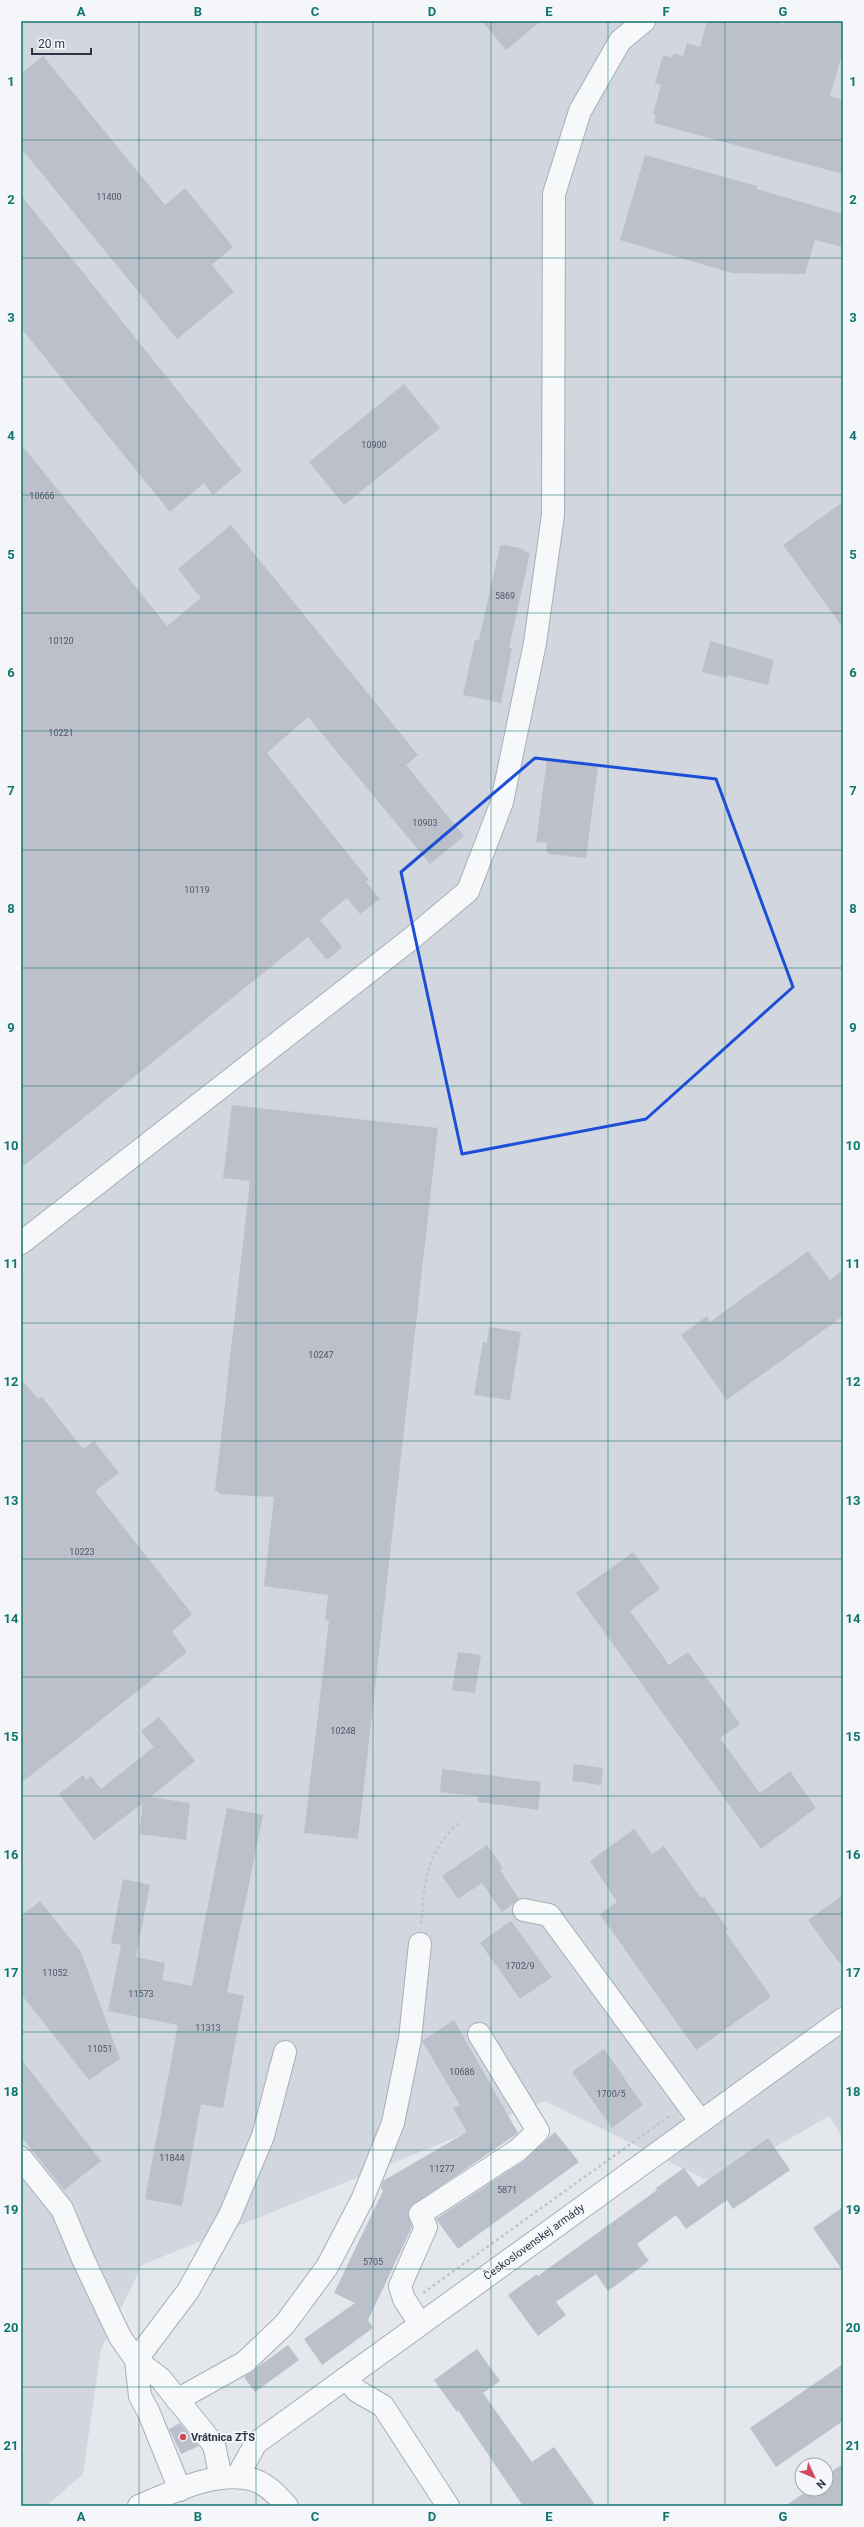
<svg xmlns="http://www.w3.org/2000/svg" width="864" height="2527" viewBox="0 0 864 2527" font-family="Roboto,sans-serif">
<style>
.built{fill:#d2d6de}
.building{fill:#bbc0ca}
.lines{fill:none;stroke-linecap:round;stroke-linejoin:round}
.minor-casing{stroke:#a9aeb7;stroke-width:24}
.path{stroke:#c2c5cb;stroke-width:2.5;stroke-dasharray:3 3;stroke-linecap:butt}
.minor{stroke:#f7f8fa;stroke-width:22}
.marked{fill:none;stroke:#1d4ed8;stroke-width:3;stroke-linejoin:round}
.grid{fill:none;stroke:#0f766e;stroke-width:1;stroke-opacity:0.55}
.poi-dot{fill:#d1495b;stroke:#f4f6f9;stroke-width:1.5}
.labels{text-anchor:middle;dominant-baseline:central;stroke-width:3.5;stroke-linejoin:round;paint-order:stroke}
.number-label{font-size:9px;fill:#4f5766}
.street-label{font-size:11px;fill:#2b3445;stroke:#f4f6f9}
.poi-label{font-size:11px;font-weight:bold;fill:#2b3445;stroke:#f4f6f9;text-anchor:start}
.neatline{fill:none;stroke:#0f766e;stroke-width:1.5}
.grid-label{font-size:13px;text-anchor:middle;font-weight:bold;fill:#0f766e}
</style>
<rect width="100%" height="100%" fill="#e4e7ec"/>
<path class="built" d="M21 21H843V2138L829 2116 713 2183 545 2101 142 2265 101 2349 83 2474 46 2506H21Z"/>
<g class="building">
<path d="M482 21H541L506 50Z"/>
<path d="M707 21H772L783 24 787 21H843V51L830 96 843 100V174L654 123 656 116 653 114 661 85 655 83 663 55 672 58 674 53 683 56 687 43 700 47Z"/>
<path d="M43 56 165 205 185 188 233 247 212 265 234 292 177 339 21 148V74Z"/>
<path d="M645 155 757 186V189L843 214V247L815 240 805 274 732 273 620 240Z"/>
<path d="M21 195 242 471 213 495 204 483 170 512 21 328Z"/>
<path d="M404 384 440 428 344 505 309 462Z"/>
<path d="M21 444 167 626 201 598 178 569 231 525 418 755 406 765 464 836 430 864 308 717 267 753 369 880 366 882 380 899 360 914 347 898 320 920 342 947 330 958 326 959 308 937 21 1168Z"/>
<path d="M843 502V628L783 545Z"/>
<path d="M506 545 524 549 523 551 530 553 509 648H512L501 703 463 695 475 640H479L500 546Z"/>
<path d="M710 641 774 660 768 685 728 675 727 678 702 672Z"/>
<path d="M547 760 598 767 586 858 548 854 549 852 546 851 547 843 536 842Z"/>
<path d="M232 1105 438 1128 358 1839 304 1833 329 1621 325 1620 328 1595 264 1586 274 1497 219 1494V1492L215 1491 250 1181 223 1178Z"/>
<path d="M808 1251 830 1280 843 1270V1316L727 1400 681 1335 707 1316 710 1322Z"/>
<path d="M489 1327 521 1332 510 1400 474 1395 483 1342 487 1343Z"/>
<path d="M21 1379 38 1399 42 1397 83 1449 94 1441 119 1473 95 1491 192 1614 172 1632 187 1652 21 1783Z"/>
<path d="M633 1552 660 1589 630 1611 669 1665 688 1652 740 1724 720 1738 760 1793 790 1771 816 1808 761 1849 576 1593Z"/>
<path d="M458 1652 481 1655 475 1693 452 1690Z"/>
<path d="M159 1717 195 1761 150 1797 190 1803 186 1840 139 1834 143 1803 94 1840 59 1794 83 1775 86 1780 91 1776 101 1789 154 1747 141 1731Z"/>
<path d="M574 1764 603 1768 601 1785 572 1781Z"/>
<path d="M442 1769 541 1782 538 1810 478 1802V1796L440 1792Z"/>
<path d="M227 1808 263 1815 227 1992 244 1996 223 2108 201 2104 182 2206 145 2199 178 2025 108 2011 121 1945 111 1943 123 1879 150 1885 136 1957 165 1963 162 1980 192 1986Z"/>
<path d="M634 1829 652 1854 664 1846 701 1898 704 1896 728 1929 725 1931 771 1997 696 2050 600 1914 617 1902 590 1861Z"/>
<path d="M487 1845 503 1868 500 1870 519 1899 502 1912 482 1883 458 1899 442 1876Z"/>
<path d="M843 1895V1968L808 1920Z"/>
<path d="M40 1901 81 1952 120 2059 89 2080 21 1994V1916Z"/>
<path d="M511 1921 552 1977 520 1999 480 1943Z"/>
<path d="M454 2020 518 2133 409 2208 408 2214 412 2227 368 2320 373 2328 322 2365 304 2339 355 2303 334 2293 383 2191 381 2187 383 2181 467 2132 453 2108 460 2105 422 2041Z"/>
<path d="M604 2049 643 2105 612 2128 572 2072Z"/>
<path d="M21 2059 101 2161 64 2190 21 2136Z"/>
<path d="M555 2132 579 2162 458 2249 436 2219 525 2160Z"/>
<path d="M768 2138 790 2170 733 2209 727 2200 686 2229 676 2215 637 2244 649 2261 608 2291 596 2274 556 2302 566 2315 538 2336 508 2295 537 2274 538 2276 657 2190 656 2188 684 2168 698 2187Z"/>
<path d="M843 2207V2271L813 2228Z"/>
<path d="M288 2345 299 2360 255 2392 244 2377Z"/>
<path d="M477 2349 500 2381 483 2393 532 2462 554 2447 596 2506H523L458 2410 457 2412 434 2380Z"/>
<path d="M843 2364V2421L776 2467 750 2428Z"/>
<path d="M180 2423 199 2446 181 2454 169 2429Z"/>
<path d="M843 2464V2506H785L810 2489H826V2475Z"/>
</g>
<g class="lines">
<g class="minor-casing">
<g id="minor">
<path d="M21 1243 412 938 468 891 502 802 535 643 553 515 554 194 580 111 620 41 644 21"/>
<path d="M524 1910 549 1915 701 2122"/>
<path d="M21 2158 62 2209 83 2259 120 2337 136 2360 140 2396 149 2413 180 2490"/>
<path d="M420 2324 404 2299 400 2286 426 2227 420 2214 518 2150 538 2131 479 2034"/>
<path d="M346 2378 357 2391 383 2406 448 2506"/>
<path d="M177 2400 245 2362 285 2324 327 2267 363 2198 393 2123 410 2039 420 1944"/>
<path d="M237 2477 256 2443 843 2019"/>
<path d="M221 2478 214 2445 160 2378 136 2360 188 2291 230 2215 263 2136 285 2052"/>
<path d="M139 2506C173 2492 216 2469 254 2480 267 2484 278 2496 287 2506"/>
</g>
</g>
<g class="path">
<path d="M421 1924C425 1881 425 1853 459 1823"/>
<path d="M423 2293 671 2115"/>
</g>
<use href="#minor" class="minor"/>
</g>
<path class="marked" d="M535 758 716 779 793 987 646 1119 462 1154 401 872Z"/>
<path class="grid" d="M139 21V2506M256 21V2506M373 21V2506M491 21V2506M608 21V2506M725 21V2506M21 140H843M21 258H843M21 377H843M21 495H843M21 613H843M21 731H843M21 850H843M21 968H843M21 1086H843M21 1204H843M21 1323H843M21 1441H843M21 1559H843M21 1677H843M21 1796H843M21 1914H843M21 2032H843M21 2150H843M21 2269H843M21 2387H843"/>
<circle class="poi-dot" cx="183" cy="2437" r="4"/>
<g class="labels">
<g class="number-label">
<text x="109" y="197">11400</text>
<text x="374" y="445">10900</text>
<text x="42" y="496">10666</text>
<text x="505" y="596">5869</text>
<text x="61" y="641">10120</text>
<text x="61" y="733">10221</text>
<text x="425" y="823">10903</text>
<text x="197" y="890">10119</text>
<text x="321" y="1355">10247</text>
<text x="82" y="1552">10223</text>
<text x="343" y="1731">10248</text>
<text x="520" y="1966">1702/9</text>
<text x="55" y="1973">11052</text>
<text x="141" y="1994">11573</text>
<text x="208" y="2028">11313</text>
<text x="100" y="2049">11051</text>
<text x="462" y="2072">10686</text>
<text x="611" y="2094">1700/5</text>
<text x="172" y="2158">11844</text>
<text x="442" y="2169">11277</text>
<text x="507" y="2190">5871</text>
<text x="373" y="2262">5705</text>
</g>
<g class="street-label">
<text transform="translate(534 2242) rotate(-36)">Československej armády</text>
</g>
<g class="poi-label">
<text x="191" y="2437">Vrátnica ZŤS</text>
</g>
</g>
<rect width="864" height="2527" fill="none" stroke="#f4f6f9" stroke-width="44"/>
<g transform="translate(814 2477) rotate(134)"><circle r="19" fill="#f4f6f9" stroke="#a4a8b1"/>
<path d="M0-3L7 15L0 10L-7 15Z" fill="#d1495b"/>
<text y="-6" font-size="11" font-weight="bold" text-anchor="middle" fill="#2b3445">N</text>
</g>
<path d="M32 48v6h59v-6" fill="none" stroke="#2b3445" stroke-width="2"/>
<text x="38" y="48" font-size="12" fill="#2b3445" stroke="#f4f6f9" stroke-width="3" paint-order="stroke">20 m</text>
<rect x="22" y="22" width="820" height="2483" class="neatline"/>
<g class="grid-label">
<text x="81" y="16">A</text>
<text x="198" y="16">B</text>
<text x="315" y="16">C</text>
<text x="432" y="16">D</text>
<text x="549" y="16">E</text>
<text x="666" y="16">F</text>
<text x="783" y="16">G</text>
<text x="11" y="86">1</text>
<text x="853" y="86">1</text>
<text x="11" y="204">2</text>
<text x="853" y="204">2</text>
<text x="11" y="322">3</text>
<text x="853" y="322">3</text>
<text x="11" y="440">4</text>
<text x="853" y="440">4</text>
<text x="11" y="559">5</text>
<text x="853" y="559">5</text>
<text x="11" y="677">6</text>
<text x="853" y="677">6</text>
<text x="11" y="795">7</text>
<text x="853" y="795">7</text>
<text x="11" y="913">8</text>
<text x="853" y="913">8</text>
<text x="11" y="1032">9</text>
<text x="853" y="1032">9</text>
<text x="11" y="1150">10</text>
<text x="853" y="1150">10</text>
<text x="11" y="1268">11</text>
<text x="853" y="1268">11</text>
<text x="11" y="1386">12</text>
<text x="853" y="1386">12</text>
<text x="11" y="1505">13</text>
<text x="853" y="1505">13</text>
<text x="11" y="1623">14</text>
<text x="853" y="1623">14</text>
<text x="11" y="1741">15</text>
<text x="853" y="1741">15</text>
<text x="11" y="1859">16</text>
<text x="853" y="1859">16</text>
<text x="11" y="1977">17</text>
<text x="853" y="1977">17</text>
<text x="11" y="2096">18</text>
<text x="853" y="2096">18</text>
<text x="11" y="2214">19</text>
<text x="853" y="2214">19</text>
<text x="11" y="2332">20</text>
<text x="853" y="2332">20</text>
<text x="11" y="2450">21</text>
<text x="853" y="2450">21</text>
<text x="81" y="2521">A</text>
<text x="198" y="2521">B</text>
<text x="315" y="2521">C</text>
<text x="432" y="2521">D</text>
<text x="549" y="2521">E</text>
<text x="666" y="2521">F</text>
<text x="783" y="2521">G</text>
</g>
</svg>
